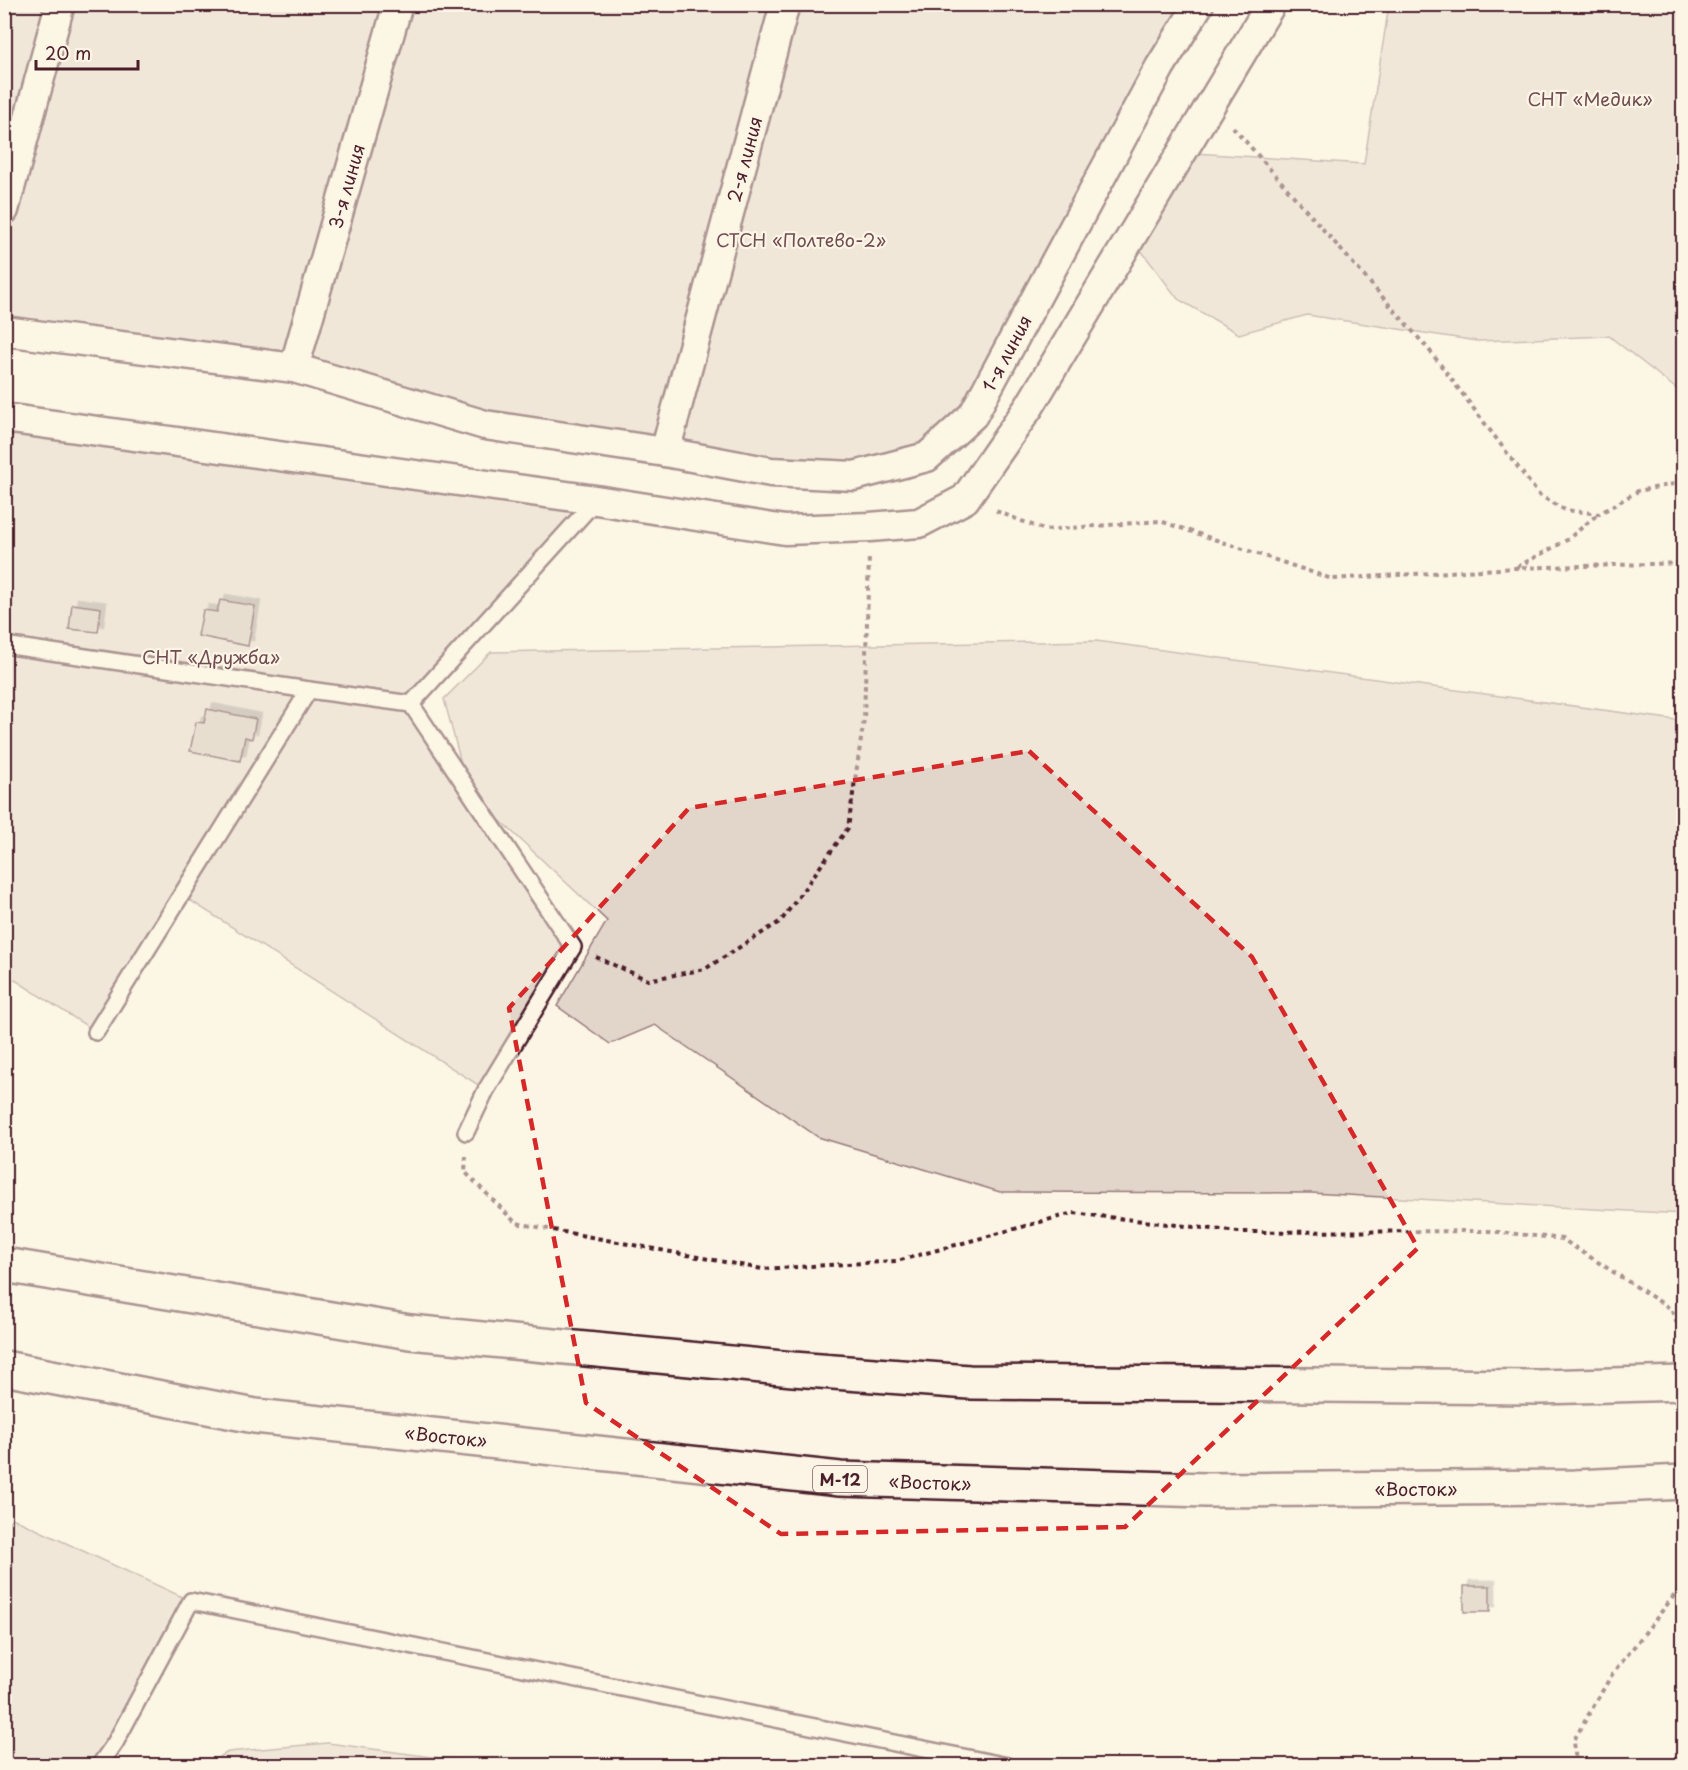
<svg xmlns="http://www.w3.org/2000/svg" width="1688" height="1770" viewBox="0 0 1688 1770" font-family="'Playpen Sans',sans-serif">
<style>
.green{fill:#e2d5ca;stroke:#967a7a;stroke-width:1.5}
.building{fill:#cfc0b7;stroke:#4a1f2b;stroke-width:1.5;filter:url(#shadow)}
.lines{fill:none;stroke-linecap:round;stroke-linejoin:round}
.lane-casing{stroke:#4a1f2b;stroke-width:20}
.street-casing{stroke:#4a1f2b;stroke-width:33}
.highway-casing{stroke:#4a1f2b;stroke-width:38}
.path{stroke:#4a1f2b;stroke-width:4;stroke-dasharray:4.5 4.5;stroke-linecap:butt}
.lane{stroke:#fcf5e5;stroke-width:15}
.street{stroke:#fcf5e5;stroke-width:28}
.highway{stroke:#fcf5e5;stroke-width:33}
.marked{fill:none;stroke:#d62828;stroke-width:4.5;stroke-dasharray:12 8;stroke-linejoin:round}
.labels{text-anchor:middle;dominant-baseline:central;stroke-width:4.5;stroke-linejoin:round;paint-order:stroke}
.shield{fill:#fcf5e5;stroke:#7f5f63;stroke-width:1.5}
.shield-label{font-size:16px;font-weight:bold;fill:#4a1f2b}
.park-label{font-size:18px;fill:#704c53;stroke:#fcf5e5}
.street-label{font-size:18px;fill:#4a1f2b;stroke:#fcf5e5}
</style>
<defs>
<filter id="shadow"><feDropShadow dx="5.5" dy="-5.5" stdDeviation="0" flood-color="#0004"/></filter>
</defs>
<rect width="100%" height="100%" fill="#fcf5e5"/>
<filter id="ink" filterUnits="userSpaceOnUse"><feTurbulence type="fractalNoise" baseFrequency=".0167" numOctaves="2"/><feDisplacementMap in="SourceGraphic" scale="12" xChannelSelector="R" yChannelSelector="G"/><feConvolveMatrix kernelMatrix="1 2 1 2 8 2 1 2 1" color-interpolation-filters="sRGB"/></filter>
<g filter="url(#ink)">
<g class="green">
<path d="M5 5H1199L973 415 927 457 854 476 665 452 294 368 5 331Z"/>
<path d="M1389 5H1683V394L1609 336 1477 341 1307 315 1239 334 1178 299 1137 245 1164 151 1364 164Z"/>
<path d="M5 419 596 500 411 704 468 789 444 699 491 652 1096 641 1683 721V1214L1311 1193 1000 1192 818 1137 655 1025 610 1044 557 1006 607 921 472 794 573 947 486 1090 182 895 96 1032 6 974 5 976Z"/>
<path d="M12 1518 191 1601 99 1765H5L4 1529Z"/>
<path d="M328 1743 491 1765H206L228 1752Z"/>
<path d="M725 1758 782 1765H700Z"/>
</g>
<g class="building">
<path d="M220 600 255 606 248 646 198 636 203 610 217 612Z"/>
<path d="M72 604 101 608 98 632 69 629Z"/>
<path d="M207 709 256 719 252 739 245 737 240 761 190 751 196 722 204 723Z"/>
<rect x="1464" y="1586" width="26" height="26"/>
</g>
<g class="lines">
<g class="lane-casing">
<g id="lane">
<path d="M4 645 309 690"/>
<path d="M411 704 573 947 486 1090 466 1132"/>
<path d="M96 1032 309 690 411 704 596 500"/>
<path d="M99 1766 115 1743 191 1601 1008 1766"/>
</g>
</g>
<g class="street-casing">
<g id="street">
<path d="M4 210 60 4"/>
<path d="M4 331 294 368 485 425 665 452 771 472 854 476 927 457 973 415 1160 67 1199 4"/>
<path d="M294 368 398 4"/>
<path d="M4 418 596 500 785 530 870 527 919 523 965 499 1029 407 1271 4"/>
<path d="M665 452 785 4"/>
</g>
</g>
<g class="highway-casing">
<g id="highway">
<path d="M4 1265 410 1332 793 1369 969 1382 1540 1387 1684 1383"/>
<path d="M4 1368 255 1416 840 1479 1206 1490 1575 1487 1684 1482"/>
</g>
</g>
<g class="path">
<path d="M1233 127 1430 351 1539 495 1565 510 1599 514 1638 491 1674 484 1684 489"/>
<path d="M996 511 1045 530 1160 521 1332 579 1515 568 1684 563"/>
<path d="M1517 567 1567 540 1598 514"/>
<path d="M596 957 648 980 705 969 781 921 848 828 864 719 869 557"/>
<path d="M466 1156 465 1172 516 1223 762 1269 897 1261 1073 1213 1238 1232 1490 1231 1562 1239 1671 1309 1680 1330"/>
<path d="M1576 1766 1574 1740 1611 1676 1684 1583"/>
</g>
<use href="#lane" class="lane"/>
<use href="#street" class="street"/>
<use href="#highway" class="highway"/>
</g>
</g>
<path d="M0 0H1688V1770H0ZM1029 751 1252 957 1418 1248 1125 1527 781 1534 586 1403 509 1008 689 808Z" fill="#fcf5e5" fill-opacity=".55" fill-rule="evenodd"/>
<path class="marked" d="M1029 751 1252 957 1418 1248 1125 1527 781 1534 586 1403 509 1008 689 808Z"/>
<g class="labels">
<rect class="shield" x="813" y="1466" width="54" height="26" rx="4.5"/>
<g class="shield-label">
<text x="840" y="1479">М-12</text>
</g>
<g class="park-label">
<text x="1590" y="98">СНТ «Медик»</text>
<text x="801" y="239">СТСН «Полтево-2»</text>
<text x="211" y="656">СНТ «Дружба»</text>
</g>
<g class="street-label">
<text transform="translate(744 159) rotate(-75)">2-я линия</text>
<text transform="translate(346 186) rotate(-74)">3-я линия</text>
<text transform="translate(1006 353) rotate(-62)">1-я линия</text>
<text transform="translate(446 1436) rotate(6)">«Восток»</text>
<text transform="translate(930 1482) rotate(2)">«Восток»</text>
<text x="1416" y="1488">«Восток»</text>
</g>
</g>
<rect width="1688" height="1770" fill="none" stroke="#fcf5e5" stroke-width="24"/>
<rect x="12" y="12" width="1664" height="1746" fill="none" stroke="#4a1f2b" stroke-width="2" filter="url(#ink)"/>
<path d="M36 60v9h102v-9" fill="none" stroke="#4a1f2b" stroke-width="3"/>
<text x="45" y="60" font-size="18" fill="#4a1f2b" stroke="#fcf5e5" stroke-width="4.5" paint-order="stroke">20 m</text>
</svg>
